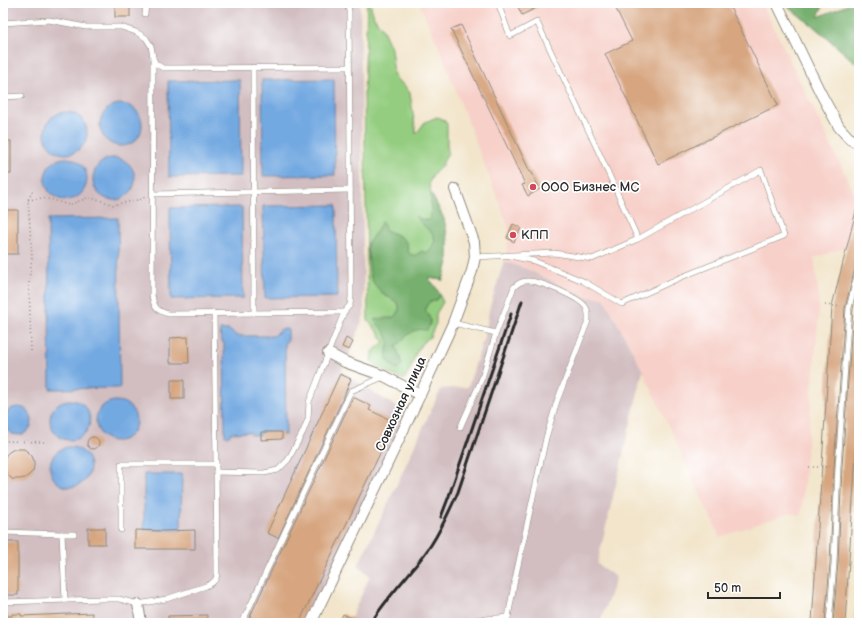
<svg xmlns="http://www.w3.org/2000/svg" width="862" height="626" viewBox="0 0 862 626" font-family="'Balsamiq Sans',sans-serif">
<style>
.built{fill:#f7d0c9}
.industrial{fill:#d2bec1}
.green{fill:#94cd80;stroke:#607c56}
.forest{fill:#77b06e;stroke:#516e4c}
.water{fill:#73a9e1;stroke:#4f6a86}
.building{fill:#d7a680}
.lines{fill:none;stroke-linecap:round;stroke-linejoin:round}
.lane-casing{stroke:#8e887b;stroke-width:6}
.street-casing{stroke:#8e887b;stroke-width:12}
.path{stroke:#8e887b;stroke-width:1.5;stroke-dasharray:1 3;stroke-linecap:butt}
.lane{stroke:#fff;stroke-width:5}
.street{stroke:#fff;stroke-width:10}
.rail{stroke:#2b2b2b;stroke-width:3}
.poi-dot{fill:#d1495b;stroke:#fff;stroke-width:1.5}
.labels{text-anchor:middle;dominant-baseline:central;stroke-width:3.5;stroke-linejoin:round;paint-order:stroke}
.poi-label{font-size:13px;fill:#2b2b2b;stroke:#fff;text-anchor:start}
.street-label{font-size:13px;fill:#2b2b2b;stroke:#fff}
</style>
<rect width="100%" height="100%" fill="#fff"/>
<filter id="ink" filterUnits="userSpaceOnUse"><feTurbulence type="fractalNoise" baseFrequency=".025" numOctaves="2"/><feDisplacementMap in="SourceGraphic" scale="8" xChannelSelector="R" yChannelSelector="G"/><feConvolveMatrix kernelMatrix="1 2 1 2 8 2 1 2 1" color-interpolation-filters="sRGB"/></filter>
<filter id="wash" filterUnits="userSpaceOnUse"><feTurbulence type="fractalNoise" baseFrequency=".012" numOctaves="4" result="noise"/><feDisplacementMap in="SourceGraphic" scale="16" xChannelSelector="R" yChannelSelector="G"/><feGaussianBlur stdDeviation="0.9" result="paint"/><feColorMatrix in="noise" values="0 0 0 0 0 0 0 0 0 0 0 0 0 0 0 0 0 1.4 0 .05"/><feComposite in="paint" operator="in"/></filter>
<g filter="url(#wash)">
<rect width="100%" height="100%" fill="#f2e5cb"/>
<path class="built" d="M419 3H762L858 201 847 247 814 258 818 290 819 312 801 516 789 513 720 537 643 371 604 298 586 297 524 268 504 261 509 239 507 238 510 231 441 52Z"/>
<g class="industrial">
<path d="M3 3H360L364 315 348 358 341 371 407 414 306 623H3Z"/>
<path d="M504 261 524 268 586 297 604 298 643 371 597 564 616 577 600 623H339L343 614 351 618 370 576 358 565 383 514 441 389 468 387 486 331 489 310Z"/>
</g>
<g class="green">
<path d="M367 3H370L374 17 382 28 391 48 394 75 398 81 404 85 410 93 416 134 425 122 437 117 443 119 447 124V145L448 152 441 167 433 175 429 183 431 193 444 219 448 240V262L443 280 428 278 435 286 443 302 436 314V323L430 337 422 343 415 355 411 367 404 380C393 375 379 370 371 361 371 350 376 349 384 342L378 332 368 321 364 94Z"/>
<path d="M859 580V623H855Z"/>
</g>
<g class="forest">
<path d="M788 3H824L818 17 852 3H859V66L812 25 788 7Z"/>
<path d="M431 193 444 219 448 240V262L443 280 428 278 435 286 440 295 436 300 429 302 425 309C430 318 433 321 427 330 424 330 420 329 417 330 409 332 401 341 396 347 398 353 401 358 402 365L397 369C390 365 385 360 387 351 387 348 389 344 388 341 388 333 379 326 374 320 387 315 399 324 399 305L395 301 383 294 375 285 371 278 367 245 372 237 377 231 382 221 386 230 401 237 407 243 408 251 411 255H416L422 251 426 253 430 250 435 241 433 234 422 224 415 216 424 220H429C432 214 430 200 431 193Z"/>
</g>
<g class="water">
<path d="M334 79 335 175 263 176 262 80Z"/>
<path d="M240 80 241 176 169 177 168 81Z"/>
<circle cx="121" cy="125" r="21"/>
<circle cx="66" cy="133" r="21"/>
<circle cx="114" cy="179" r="21"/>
<circle cx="66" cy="179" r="21"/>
<path d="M336 205 337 297 265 298 263 206Z"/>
<path d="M242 207 243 298 171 299 170 208Z"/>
<path d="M118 218 120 388 50 389 48 219Z"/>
<path d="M281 329H288V341L285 342 286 435H282V432H261V435H251V432L230 433V436H225L224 342H221L220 330H229L237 336H274Z"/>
<circle cx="70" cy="420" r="20"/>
<circle cx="116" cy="421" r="20"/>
<circle cx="18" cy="421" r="14"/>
<circle cx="70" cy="467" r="20"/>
<path d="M144 474H182L181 530H144Z"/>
</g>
<g id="blocks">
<g class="building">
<rect x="115" y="3" width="15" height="14"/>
<path d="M516 3H546L522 15Z"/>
<path d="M613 3H728L778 105 658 164 605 54 632 41Z"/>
<path d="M461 25 530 172 531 171 540 189 528 196 522 185 525 184 451 29Z"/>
<rect x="3" y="141" width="8" height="33"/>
<rect x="3" y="210" width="15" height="44"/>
<path d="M856 211H859V247L855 264H856L845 308 834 467 830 563 825 623H812L832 306Z"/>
<path d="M513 224 521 228 514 242 507 238Z"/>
<path d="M859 284V406L845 623H833L838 563 842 467 853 309Z"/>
<path d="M188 337 189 363H170V338Z"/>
<path d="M346 338 353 342 349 350 342 347Z"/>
<path d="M340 374 351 379 345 393V394L278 538 267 533Z"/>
<rect x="171" y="380" width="13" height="19"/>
<path d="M353 397 371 406 369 410 395 422 299 623H247Z"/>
<path d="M261 432H282V439L261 440Z"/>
<circle cx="93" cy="443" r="6"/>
<path d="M14 449H24L28 452 32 456 34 461V466L33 471 29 475 25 478 20 479H12L7 474 4 469 3 465 4 460 6 455 9 452Z"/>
<rect x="88" y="528" width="17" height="16"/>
<path d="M135 530 163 531 195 530V549H135Z"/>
<rect x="3" y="542" width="15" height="53"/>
<path d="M92 613 93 623H3V616H12V614H21V616Z"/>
<path d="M343 614 361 623H339Z"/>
<path d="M207 615V623H168V616Z"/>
</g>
</g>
</g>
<g filter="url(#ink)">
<use href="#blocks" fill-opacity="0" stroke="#8e887b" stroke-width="1"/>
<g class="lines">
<g class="lane-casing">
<g id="lane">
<path d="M498 3 510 36 537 22 601 157 638 239"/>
<path d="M145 14 146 3"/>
<path d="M3 23 49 20 86 27H121L136 32 146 38 151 46 153 57 152 295C154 308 156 310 168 314L344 312"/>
<path d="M153 58 156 64 163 68 349 67"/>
<path d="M253 67 254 313"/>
<path d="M3 97 22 96"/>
<path d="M152 194 350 190"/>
<path d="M475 257 554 253 592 259 638 239 761 170 784 236 679 278 622 304 583 281 534 261 505 255"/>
<path d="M214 313 216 464"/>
<path d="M453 323 496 333"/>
<path d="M460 428 482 378 496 333 514 287C518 283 521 281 527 281 538 280 578 297 585 306 589 311 588 315 588 321L557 401 546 438 515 579 507 623"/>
<path d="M216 472 264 473 278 470 288 460 303 432 308 419 309 402 344 312 350 305 351 297 349 11 347 3"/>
<path d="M3 532 62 534 65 600"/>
<path d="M62 534H74"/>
<path d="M3 602 102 599H119L138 604 166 599 206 586 212 583 216 579 217 573 216 464H121V530"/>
<path d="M242 623 351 391 383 377"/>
<path d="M440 623 508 617"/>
<path d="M829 623 834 563 838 467 849 308 859 267"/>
</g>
</g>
<g class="street-casing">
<g id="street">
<path d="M777 3 820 92 839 127 850 139 859 144"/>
<path d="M328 353 345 362 384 376 420 395"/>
<path d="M138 604 141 623"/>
<path d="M311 623 420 395 453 323 472 271 475 257 474 242 455 189"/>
</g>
</g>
<g class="path">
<path d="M28 200 42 198 53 200 69 205 87 198 97 199 113 205 142 199 145 197"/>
<path d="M825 305 841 307"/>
<path d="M31 351 29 281 32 257 28 200 33 190"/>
<path d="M3 441 44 442"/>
<path d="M809 467H830"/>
</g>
<use href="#lane" class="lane"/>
<use href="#street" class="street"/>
<g class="rail">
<path d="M441 517 449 496 511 314"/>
<path d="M371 623C388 595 413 572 431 545 442 528 450 510 458 492L522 301"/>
</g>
</g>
</g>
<g class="poi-dot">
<circle cx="533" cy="187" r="4"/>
<circle cx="513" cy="235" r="4"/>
</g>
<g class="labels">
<g class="poi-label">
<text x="541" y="187">ООО Бизнес МС</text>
<text x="521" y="235">КПП</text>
</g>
<g class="street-label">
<text transform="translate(401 404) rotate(-65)">Совхозная улица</text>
</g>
</g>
<rect width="862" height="626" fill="none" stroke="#fff" stroke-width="16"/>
<path d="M708 592v6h72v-6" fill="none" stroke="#2b2b2b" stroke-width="2"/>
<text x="714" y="592" font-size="12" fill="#2b2b2b" stroke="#ffffff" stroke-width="3" paint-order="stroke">50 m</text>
</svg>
